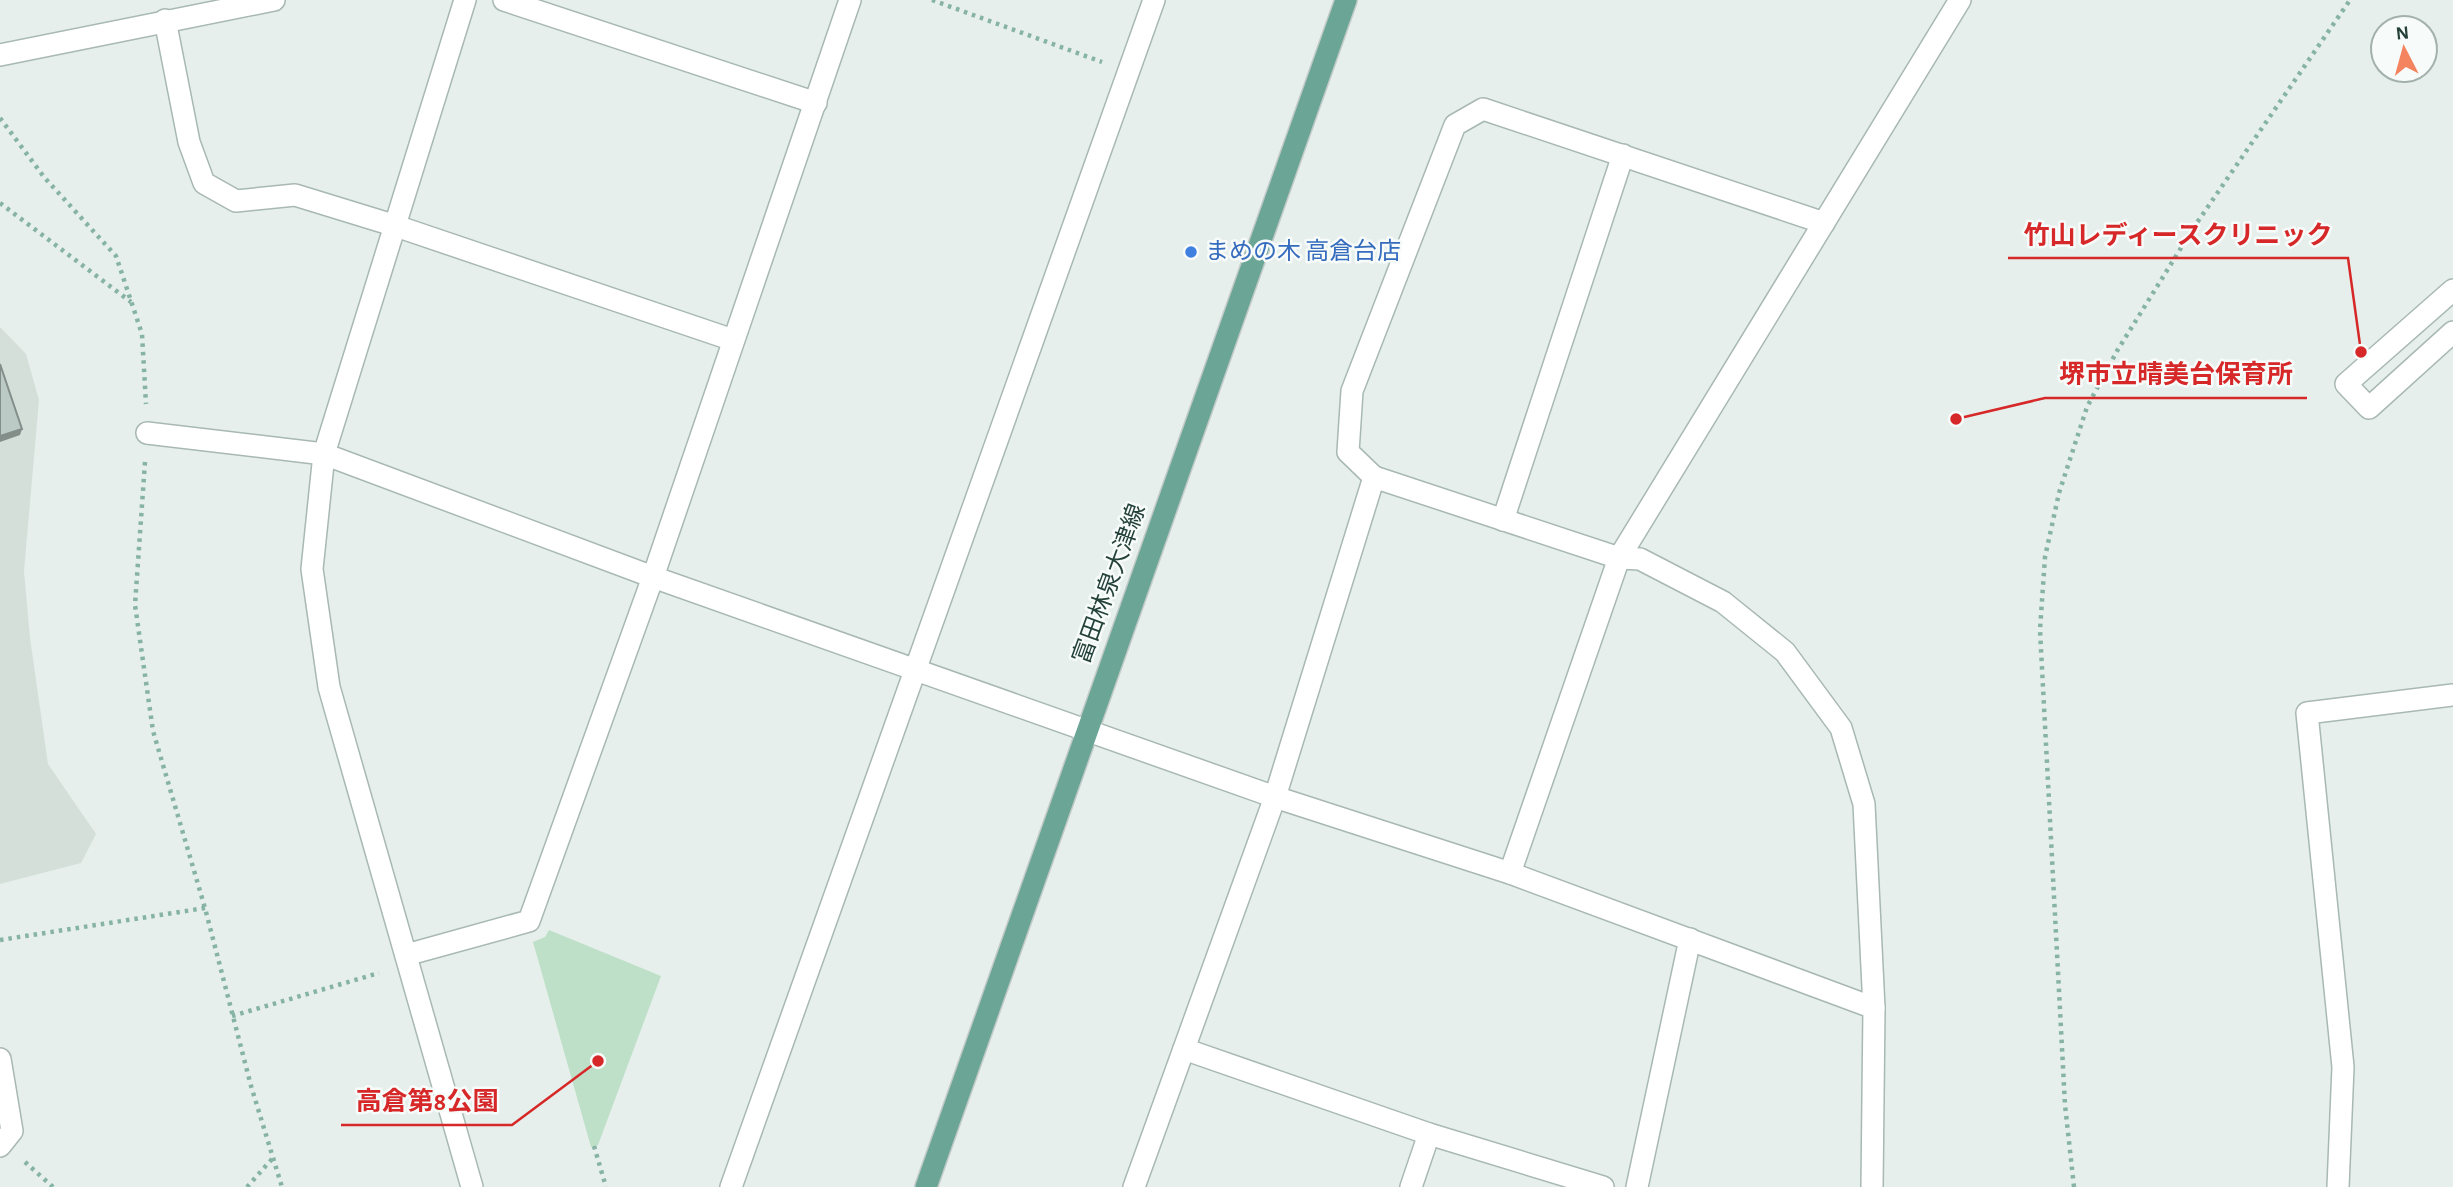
<svg xmlns="http://www.w3.org/2000/svg" width="2453" height="1187" viewBox="0 0 2453 1187" font-family="'Alegreya Sans','Noto Sans JP',sans-serif">
<style>
.built{fill:#d4dfda}
.green{fill:#bfe0c8}
.lines{fill:none;stroke-linecap:round;stroke-linejoin:round}
.lane-casing{stroke:#a8b8b2;stroke-width:24}
.street-casing{stroke:#a8b8b2;stroke-width:24}
.primary-casing{stroke:#c2cac8;stroke-width:24}
.path{stroke:#86b3a5;stroke-width:4.5;stroke-dasharray:3.5 5;stroke-linecap:butt}
.lane{stroke:#fff;stroke-width:21}
.street{stroke:#fff;stroke-width:21}
.primary{stroke:#6aa596;stroke-width:21}
.shaded-wall{fill:#838d89}
.building{fill:#bbcac4;stroke:#838d89;stroke-width:2}
.shop-dot{fill:#3f7fe0;stroke:#f7fbf9;stroke-width:2.5}
.labels{text-anchor:middle;dominant-baseline:central;stroke-width:5;stroke-linejoin:round;paint-order:stroke}
.shop-label{font-size:24px;fill:#366cbe;stroke:#f7fbf9;text-anchor:start}
.street-label{font-size:24px;fill:#24423a;stroke:#f7fbf9}
.leader{fill:none;stroke:#d62828;stroke-width:2.5}
.callout-dot{fill:#d62828;stroke:#f7fbf9;stroke-width:2.5}
.callout-label{font-size:26px;text-anchor:middle;font-weight:bold;fill:#d62828;stroke:#f7fbf9;stroke-width:5;stroke-linejoin:round;paint-order:stroke}
</style>
<rect width="100%" height="100%" fill="#e6efeb"/>
<path class="built" d="M0 327 26 354 39 400 24 571 30 638 48 764 96 834 81 863 0 884Z"/>
<path class="green" d="M549 930 661 976 598 1145 591 1147 533 942 545 937Z"/>
<g class="lines">
<g class="lane-casing">
<path id="lane" d="M147 433 324 454"/>
</g>
<g class="street-casing">
<g id="street">
<path d="M465 0 324 454 312 569 329 687 472 1187"/>
<path d="M504 0 816 103"/>
<path d="M165 20 189 142 204 183 236 201 295 195 396 226 733 340"/>
<path d="M0 55 274 0"/>
<path d="M2453 290 2346 384 2369 408 2453 332"/>
<path d="M324 454 653 577 1275 797 1510 873 1874 1008"/>
<path d="M1374 477 1348 452 1352 391 1455 125 1483 109 1824 223"/>
<path d="M1503 520 1623 155"/>
<path d="M1510 873 1619 558 1960 0"/>
<path d="M406 955 529 921 653 577 850 0"/>
<path d="M1184 1049 1429 1134 1603 1187"/>
<path d="M0 1059 12 1131 0 1146"/>
<path d="M731 1187 1154 0"/>
<path d="M1134 1187 1275 797 1374 477 1619 558 1640 559 1723 602 1785 652 1841 728 1864 804 1874 1008 1872 1187"/>
<path d="M1411 1187 1429 1134"/>
<path d="M1637 1187 1690 939"/>
<path d="M2338 1187 2343 1067 2307 713 2453 695"/>
</g>
</g>
<g class="primary-casing">
<path id="primary" d="M926 1187 1346 0"/>
</g>
<g class="path">
<path d="M932 0 1102 62"/>
<path d="M0 118 44 177 116 256 142 334 146 404"/>
<path d="M0 203 131 302"/>
<path d="M145 462 135 605 153 731 205 908 251 1086 282 1187"/>
<path d="M0 940 205 908"/>
<path d="M232 1016 379 973"/>
<path d="M594 1146 606 1187"/>
<path d="M25 1162 53 1187"/>
<path d="M247 1187 272 1159"/>
<path d="M2074 1187 2065 1105 2040 630 2045 557 2059 493 2087 407 2117 351 2194 227 2350 0"/>
</g>
<use href="#lane" class="lane"/>
<use href="#street" class="street"/>
<use href="#primary" class="primary"/>
</g>
<path class="shaded-wall" d="M22 429 20 435 0 442V436Z"/>
<path class="building" d="M0 364 22 429 0 436Z"/>
<circle class="shop-dot" cx="1191" cy="252" r="7"/>
<g class="labels">
<g class="shop-label">
<text x="1205" y="252">まめの木 高倉台店</text>
</g>
<g class="street-label">
<text transform="translate(1110 584) rotate(-70)">富田林泉大津線</text>
</g>
</g>
<path class="leader" d="M2361 352L2348 258H2008M1956 419L2045 398H2307M598 1061L512 1125H341"/>
<g class="callout-dot">
<circle cx="2361" cy="352" r="7"/>
<circle cx="1956" cy="419" r="7"/>
<circle cx="598" cy="1061" r="7"/>
</g>
<g class="callout-label">
<text x="2178" y="244">竹山レディースクリニック</text>
<text x="2176" y="383">堺市立晴美台保育所</text>
<text x="427" y="1110">高倉第8公園</text>
</g>
<g transform="translate(2404 49) rotate(354)"><circle r="33" fill="#f7fbf9" stroke="#a3b1ad" stroke-width="2"/>
<path d="M0-5L12 26L0 18L-12 26Z" fill="#f4845f"/>
<text y="-10" font-size="19" font-weight="bold" text-anchor="middle" fill="#24423a">N</text>
</g>
</svg>
